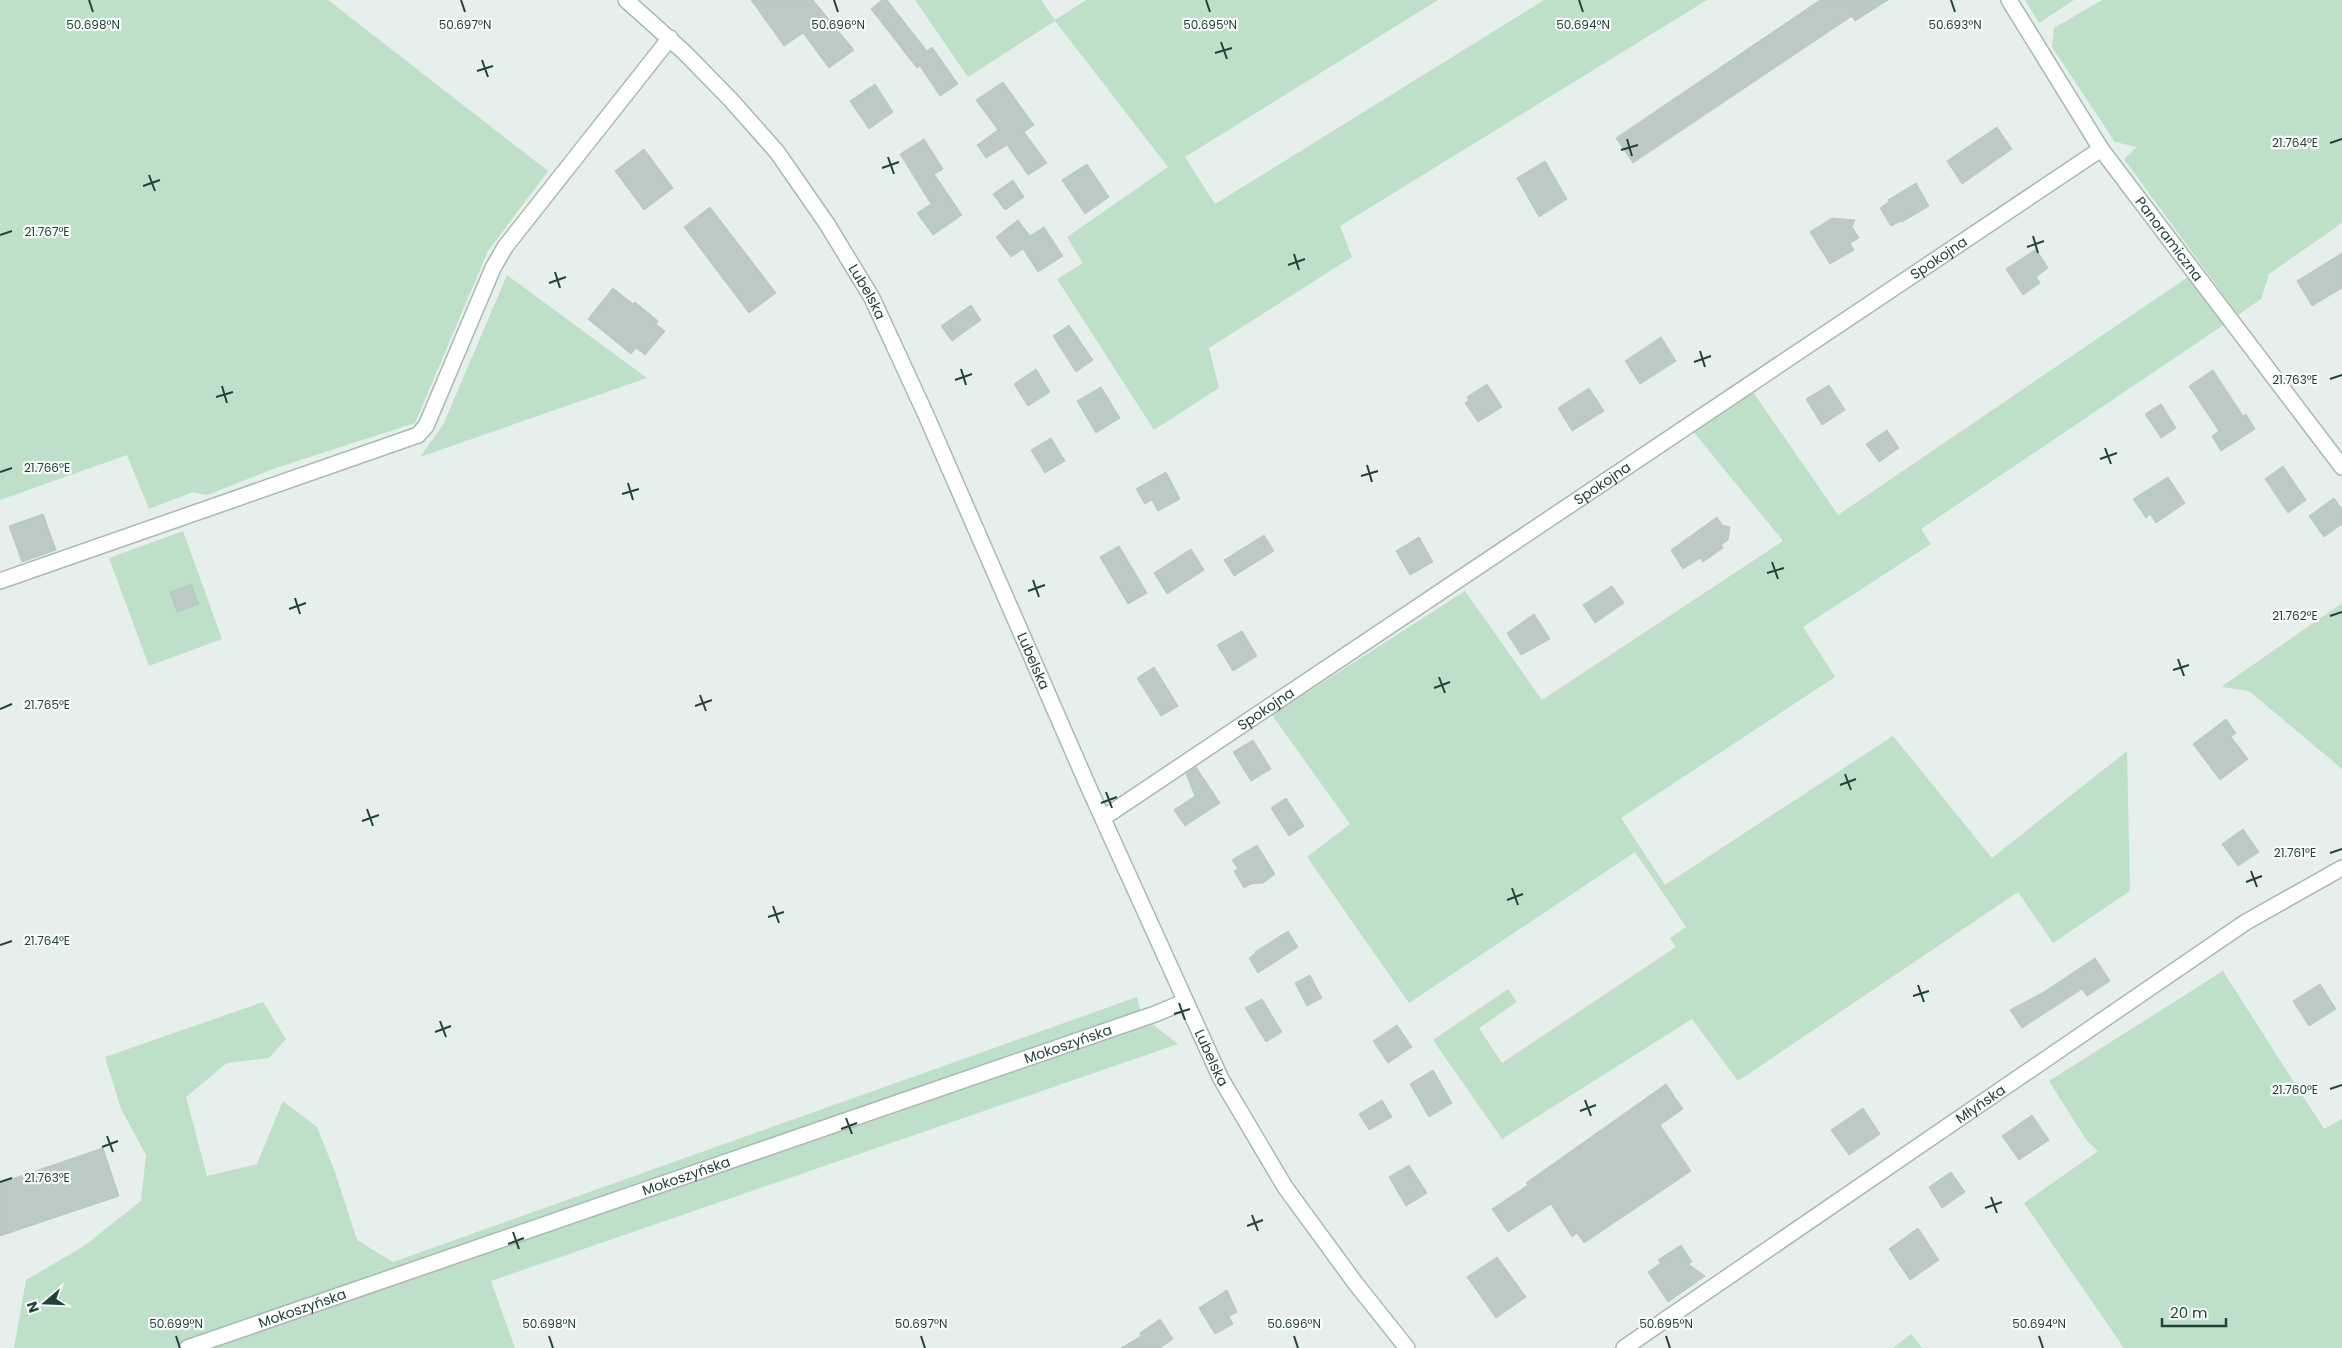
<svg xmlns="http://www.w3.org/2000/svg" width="2342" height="1348" viewBox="0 0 2342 1348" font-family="Poppins,sans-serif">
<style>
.green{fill:#bfe0c8}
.building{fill:#bbcac4;stroke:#b8c9c2}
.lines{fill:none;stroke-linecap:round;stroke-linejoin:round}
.street-casing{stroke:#a8b8b2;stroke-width:18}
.secondary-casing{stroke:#a4bbb3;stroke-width:18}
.street{stroke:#fff;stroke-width:15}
.secondary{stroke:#fff;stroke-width:15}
.ticks{fill:none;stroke:#24423a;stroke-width:2}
.labels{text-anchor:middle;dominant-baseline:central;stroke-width:4.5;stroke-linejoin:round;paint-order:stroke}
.street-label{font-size:14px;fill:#24423a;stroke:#f7fbf9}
.ticks-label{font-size:12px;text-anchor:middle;fill:#24423a;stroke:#f7fbf9;stroke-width:4.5;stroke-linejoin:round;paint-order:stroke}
</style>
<rect width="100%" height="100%" fill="#e6efeb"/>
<g class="green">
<path d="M0 0H328L548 171 488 251 415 423 276 468 207 495 193 492 149 509 127 455 0 500Z"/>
<path d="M915 0H1041L1055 20 1086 0H1438L1185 157 1215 204 1544 0H1707L1340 226 1352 257 1209 348 1219 388 1154 430 1057 279 1083 263 1067 237 1168 167 1055 21 968 77Z"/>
<path d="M2025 0H2074L2039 23Z"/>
<path d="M2102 0H2342V223L2269 274 2261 299 2238 315 2124 159 2137 147 2115 142 2052 47 2054 28Z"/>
<path d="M507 275 647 378 420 457 443 425Z"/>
<path d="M2188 277 2225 324 1921 529 1931 544 1803 627 1835 677 1621 818 1665 885 1893 736 1992 858 2127 751 2130 891 2053 943 2018 892 1738 1081 1692 1019 1502 1139 1433 1040 1508 989 1517 1002 1479 1028 1502 1063 1676 947 1670 938 1686 927 1635 852 1409 1003 1307 857 1350 824 1272 715 1465 591 1542 700 1783 541 1692 430 1751 389 1838 515Z"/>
<path d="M183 531 222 639 149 666 109 558Z"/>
<path d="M2342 603V769L2249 691 2221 687Z"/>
<path d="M2223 971 2324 1129 2342 1119V1348H2124L2024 1203 2098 1151 2087 1141 2049 1081Z"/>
<path d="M1137 997 1142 1016 1178 1044 491 1281 515 1348H14L26 1280 84 1246 141 1201 146 1155 121 1109 105 1057 263 1002 286 1039 269 1058 227 1063 186 1097 207 1176 257 1164 283 1101 317 1127 335 1172 357 1240 393 1262Z"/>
<path d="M1911 1334 1922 1348H1893Z"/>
</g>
<g class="building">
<path d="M751 0H813L854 50 829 68 803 33 784 46Z"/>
<path d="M882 0H887L927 51 932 47 958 84 940 96 920 66 917 68 871 9Z"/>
<path d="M1820 0H1888L1855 21 1852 16 1633 163 1616 138Z"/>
<path d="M1003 82 1034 125 1024 132 1047 163 1028 175 1007 145 986 158 977 145 998 130 976 100Z"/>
<path d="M875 84 893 112 869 129 850 101Z"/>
<path d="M1997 127 2012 149 1962 184 1947 161Z"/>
<path d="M924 139 943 169 934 174 962 215 933 235 917 213 931 204 900 154Z"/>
<path d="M644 149 673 188 644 210 615 171Z"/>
<path d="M1545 161 1567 199 1539 217 1517 178Z"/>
<path d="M1087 164 1109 197 1085 214 1062 180Z"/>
<path d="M1013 180 1024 197 1005 210 993 194Z"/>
<path d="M1916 183 1929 206 1902 222 1901 221 1891 226 1880 208 1889 202 1888 200Z"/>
<path d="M710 207 776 293 749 313 684 227Z"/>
<path d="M1832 218 1855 220 1852 227 1859 238 1850 243 1854 250 1830 264 1810 232Z"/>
<path d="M1018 220 1030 236 1044 227 1063 256 1038 272 1023 249 1011 257 996 237Z"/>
<path d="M2036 249 2048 268 2036 277 2040 283 2023 295 2006 269Z"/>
<path d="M2342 253V288L2312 306 2297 281Z"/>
<path d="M613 288 633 304 635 302 658 321 656 324 665 331 645 355 636 348 631 354 588 319Z"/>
<path d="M971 305 981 320 952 341 941 326Z"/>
<path d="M1069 325 1093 360 1076 372 1053 336Z"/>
<path d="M1661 337 1676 361 1640 384 1625 361Z"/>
<path d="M1036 369 1050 392 1028 406 1014 384Z"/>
<path d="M2213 370 2243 416 2246 414 2255 429 2221 451 2212 436 2219 431 2189 386Z"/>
<path d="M1487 384 1502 407 1478 422 1465 403 1469 400 1467 397Z"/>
<path d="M1829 385 1845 410 1822 425 1806 399Z"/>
<path d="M1101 387 1120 418 1096 433 1077 401Z"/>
<path d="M1589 388 1604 411 1572 431 1558 408Z"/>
<path d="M2161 404 2176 428 2161 438 2145 414Z"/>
<path d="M1887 430 1899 448 1879 462 1866 444Z"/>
<path d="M1051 438 1065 461 1045 473 1031 450Z"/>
<path d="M2283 466 2306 500 2288 513 2265 479Z"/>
<path d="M1166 472 1180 499 1158 511 1152 500 1145 504 1136 489Z"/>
<path d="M2168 477 2185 503 2156 523 2150 514 2146 518 2133 499Z"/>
<path d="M2334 498 2342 509V524L2324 537 2309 516Z"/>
<path d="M43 514 56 550 22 562 9 526Z"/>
<path d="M1717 517 1722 525 1730 527 1728 540 1721 545 1723 548 1703 562 1700 558 1683 569 1671 550Z"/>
<path d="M1264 535 1274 551 1234 576 1224 560Z"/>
<path d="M1419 537 1433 562 1410 575 1396 551Z"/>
<path d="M1119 546 1147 593 1128 604 1100 557Z"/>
<path d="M1191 549 1204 570 1167 594 1154 573Z"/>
<path d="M191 584 199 604 177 612 170 592Z"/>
<path d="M1612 586 1624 603 1595 623 1583 605Z"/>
<path d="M1534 614 1550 639 1521 655 1507 633Z"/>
<path d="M1242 631 1257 656 1233 671 1217 645Z"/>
<path d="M1154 667 1178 706 1161 716 1137 678Z"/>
<path d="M2226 719 2236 733 2231 737 2248 759 2220 780 2193 744Z"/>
<path d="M1253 740 1271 769 1251 781 1233 752Z"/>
<path d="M1196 767 1220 803 1185 826 1174 810 1195 796 1186 774Z"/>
<path d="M1286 798 1304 826 1289 836 1271 808Z"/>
<path d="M2243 829 2259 852 2238 866 2222 844Z"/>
<path d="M1257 845 1275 874 1263 883 1251 884 1244 888 1234 871 1238 869 1232 860Z"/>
<path d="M1288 931 1298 947 1258 973 1249 958 1256 953 1255 952Z"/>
<path d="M2095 958 2110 981 2087 996 2082 989 2022 1028 2010 1010 2044 992Z"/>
<path d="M1310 975 1322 998 1307 1006 1295 983Z"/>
<path d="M2320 984 2336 1009 2309 1026 2293 1001Z"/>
<path d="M1262 999 1282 1032 1266 1042 1245 1008Z"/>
<path d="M1397 1025 1412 1047 1388 1063 1373 1041Z"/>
<path d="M1433 1070 1452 1103 1429 1117 1410 1084Z"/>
<path d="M1666 1084 1683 1109 1660 1125 1691 1171 1584 1243 1577 1233 1572 1237 1551 1204 1508 1232 1492 1209 1528 1185 1526 1183Z"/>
<path d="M1382 1100 1392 1117 1369 1130 1359 1114Z"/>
<path d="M1863 1108 1880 1134 1849 1155 1831 1130Z"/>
<path d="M2032 1115 2049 1140 2019 1160 2002 1136Z"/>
<path d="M103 1148 119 1196 0 1236V1183Z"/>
<path d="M1409 1165 1427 1193 1406 1206 1389 1177Z"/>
<path d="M1951 1172 1965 1192 1942 1208 1929 1187Z"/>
<path d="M1918 1228 1939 1260 1910 1280 1889 1249Z"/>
<path d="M1681 1245 1692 1262 1688 1264 1705 1276 1668 1302 1648 1272 1661 1263 1658 1260Z"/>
<path d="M1497 1257 1526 1297 1496 1318 1467 1277Z"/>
<path d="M1227 1290 1237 1312 1229 1316 1233 1324 1215 1334 1199 1308Z"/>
<path d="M1160 1319 1173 1339 1160 1348H1121L1141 1336 1140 1333Z"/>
</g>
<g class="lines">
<g class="street-casing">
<g id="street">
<path id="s1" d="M2009 0 2101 149 2342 467"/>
<path d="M0 581 418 435 426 426 493 268 505 247 670 38"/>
<path id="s2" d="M1103 818 2101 149"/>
<path id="s3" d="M187 1348 1155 1014 1184 1002"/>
<path id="s4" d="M1624 1348 2246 922 2342 868"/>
</g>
</g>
<g class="secondary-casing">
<g id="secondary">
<path id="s5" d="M626 0 684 52 731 100 777 152 827 224 872 298 926 415 1088 786 1221 1079 1285 1187 1356 1284 1407 1348"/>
</g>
</g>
<use href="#street" class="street"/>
<use href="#secondary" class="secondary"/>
</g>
<path class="ticks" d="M89 0 93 12M461 0 465 12M834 0 838 12M1206 0 1210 12M1579 0 1583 12M1951 0 1955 12M1221 42 1227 59M1215 53 1232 48M482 60 488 77M477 71 493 66M1627 139 1632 156M2330 143 2342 139M1621 150 1638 145M888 157 894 174M882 168 899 162M149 175 155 191M143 186 160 180M0 235 12 231M2033 236 2038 253M2027 247 2044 241M1294 254 1299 270M1288 265 1305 259M555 272 560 288M549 283 566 277M1700 351 1705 367M1694 362 1711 356M961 369 966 385M2330 379 2342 375M955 380 972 374M222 386 227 403M216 397 233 392M2105 448 2111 464M2100 459 2117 453M1367 465 1372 482M0 472 12 468M1361 476 1378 471M628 483 633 500M622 494 639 489M1772 562 1778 579M1767 573 1784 568M1033 580 1039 597M1028 591 1045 585M295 598 300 614M289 609 306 603M2330 616 2342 612M2178 659 2184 676M2173 670 2189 665M1439 677 1445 693M1434 688 1450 682M700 695 706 711M695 706 712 700M0 709 12 704M1845 774 1851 790M1840 785 1856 779M1106 792 1112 808M1101 803 1117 797M367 809 373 826M362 821 379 815M2330 853 2342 849M2251 871 2257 887M2246 882 2262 876M1512 888 1518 905M1507 900 1523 894M773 906 779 923M768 917 784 912M0 945 12 941M1918 985 1924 1002M1913 996 1929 991M1179 1003 1185 1020M1174 1014 1190 1009M440 1021 446 1037M435 1032 451 1026M2330 1089 2342 1085M1585 1100 1591 1116M1580 1111 1596 1105M846 1118 852 1134M841 1129 857 1123M107 1136 113 1152M102 1147 118 1141M0 1182 12 1178M1991 1197 1997 1213M1985 1208 2002 1202M1252 1215 1258 1231M1247 1226 1263 1220M513 1232 519 1249M508 1244 524 1238M176 1336 180 1348M549 1336 553 1348M921 1336 925 1348M1294 1336 1298 1348M1666 1336 1670 1348M2039 1336 2043 1348"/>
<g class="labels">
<g class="street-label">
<text stroke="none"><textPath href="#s1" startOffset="288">Panoramiczna</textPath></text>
<text stroke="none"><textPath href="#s2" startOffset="1006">Spokojna</textPath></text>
<text stroke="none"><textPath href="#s5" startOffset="381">Lubelska</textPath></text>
<text stroke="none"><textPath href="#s2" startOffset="601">Spokojna</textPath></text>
<text stroke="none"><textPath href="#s5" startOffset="786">Lubelska</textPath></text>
<text stroke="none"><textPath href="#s2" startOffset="196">Spokojna</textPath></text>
<text stroke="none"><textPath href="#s3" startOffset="932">Mokoszyńska</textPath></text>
<text stroke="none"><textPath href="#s5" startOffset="1221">Lubelska</textPath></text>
<text stroke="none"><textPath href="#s4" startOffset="432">Młyńska</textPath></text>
<text stroke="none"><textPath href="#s3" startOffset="528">Mokoszyńska</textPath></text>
<text stroke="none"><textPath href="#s3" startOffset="122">Mokoszyńska</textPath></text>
</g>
</g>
<g class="ticks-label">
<text x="93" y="29">50.698°N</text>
<text x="465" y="29">50.697°N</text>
<text x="838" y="29">50.696°N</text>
<text x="1210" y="29">50.695°N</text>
<text x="1583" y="29">50.694°N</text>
<text x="1955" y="29">50.693°N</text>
<text x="2295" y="147">21.764°E</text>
<text x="47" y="236">21.767°E</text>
<text x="2295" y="384">21.763°E</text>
<text x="47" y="472">21.766°E</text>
<text x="2295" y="620">21.762°E</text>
<text x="47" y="709">21.765°E</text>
<text x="2295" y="857">21.761°E</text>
<text x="47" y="945">21.764°E</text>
<text x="2295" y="1094">21.760°E</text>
<text x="47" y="1182">21.763°E</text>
<text x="176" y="1328">50.699°N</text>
<text x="549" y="1328">50.698°N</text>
<text x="921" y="1328">50.697°N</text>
<text x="1294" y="1328">50.696°N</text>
<text x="1666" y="1328">50.695°N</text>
<text x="2039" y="1328">50.694°N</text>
</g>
<g transform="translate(45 1303) rotate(251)" stroke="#f7fbf9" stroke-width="4" paint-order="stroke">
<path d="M0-4L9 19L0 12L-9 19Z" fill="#24423a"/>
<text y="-8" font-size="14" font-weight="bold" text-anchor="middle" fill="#24423a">N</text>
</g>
<path d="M2162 1318v8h64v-8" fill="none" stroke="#24423a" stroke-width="2.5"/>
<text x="2170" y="1318" font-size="15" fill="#24423a" stroke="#f7fbf9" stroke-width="4" paint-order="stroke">20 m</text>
</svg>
